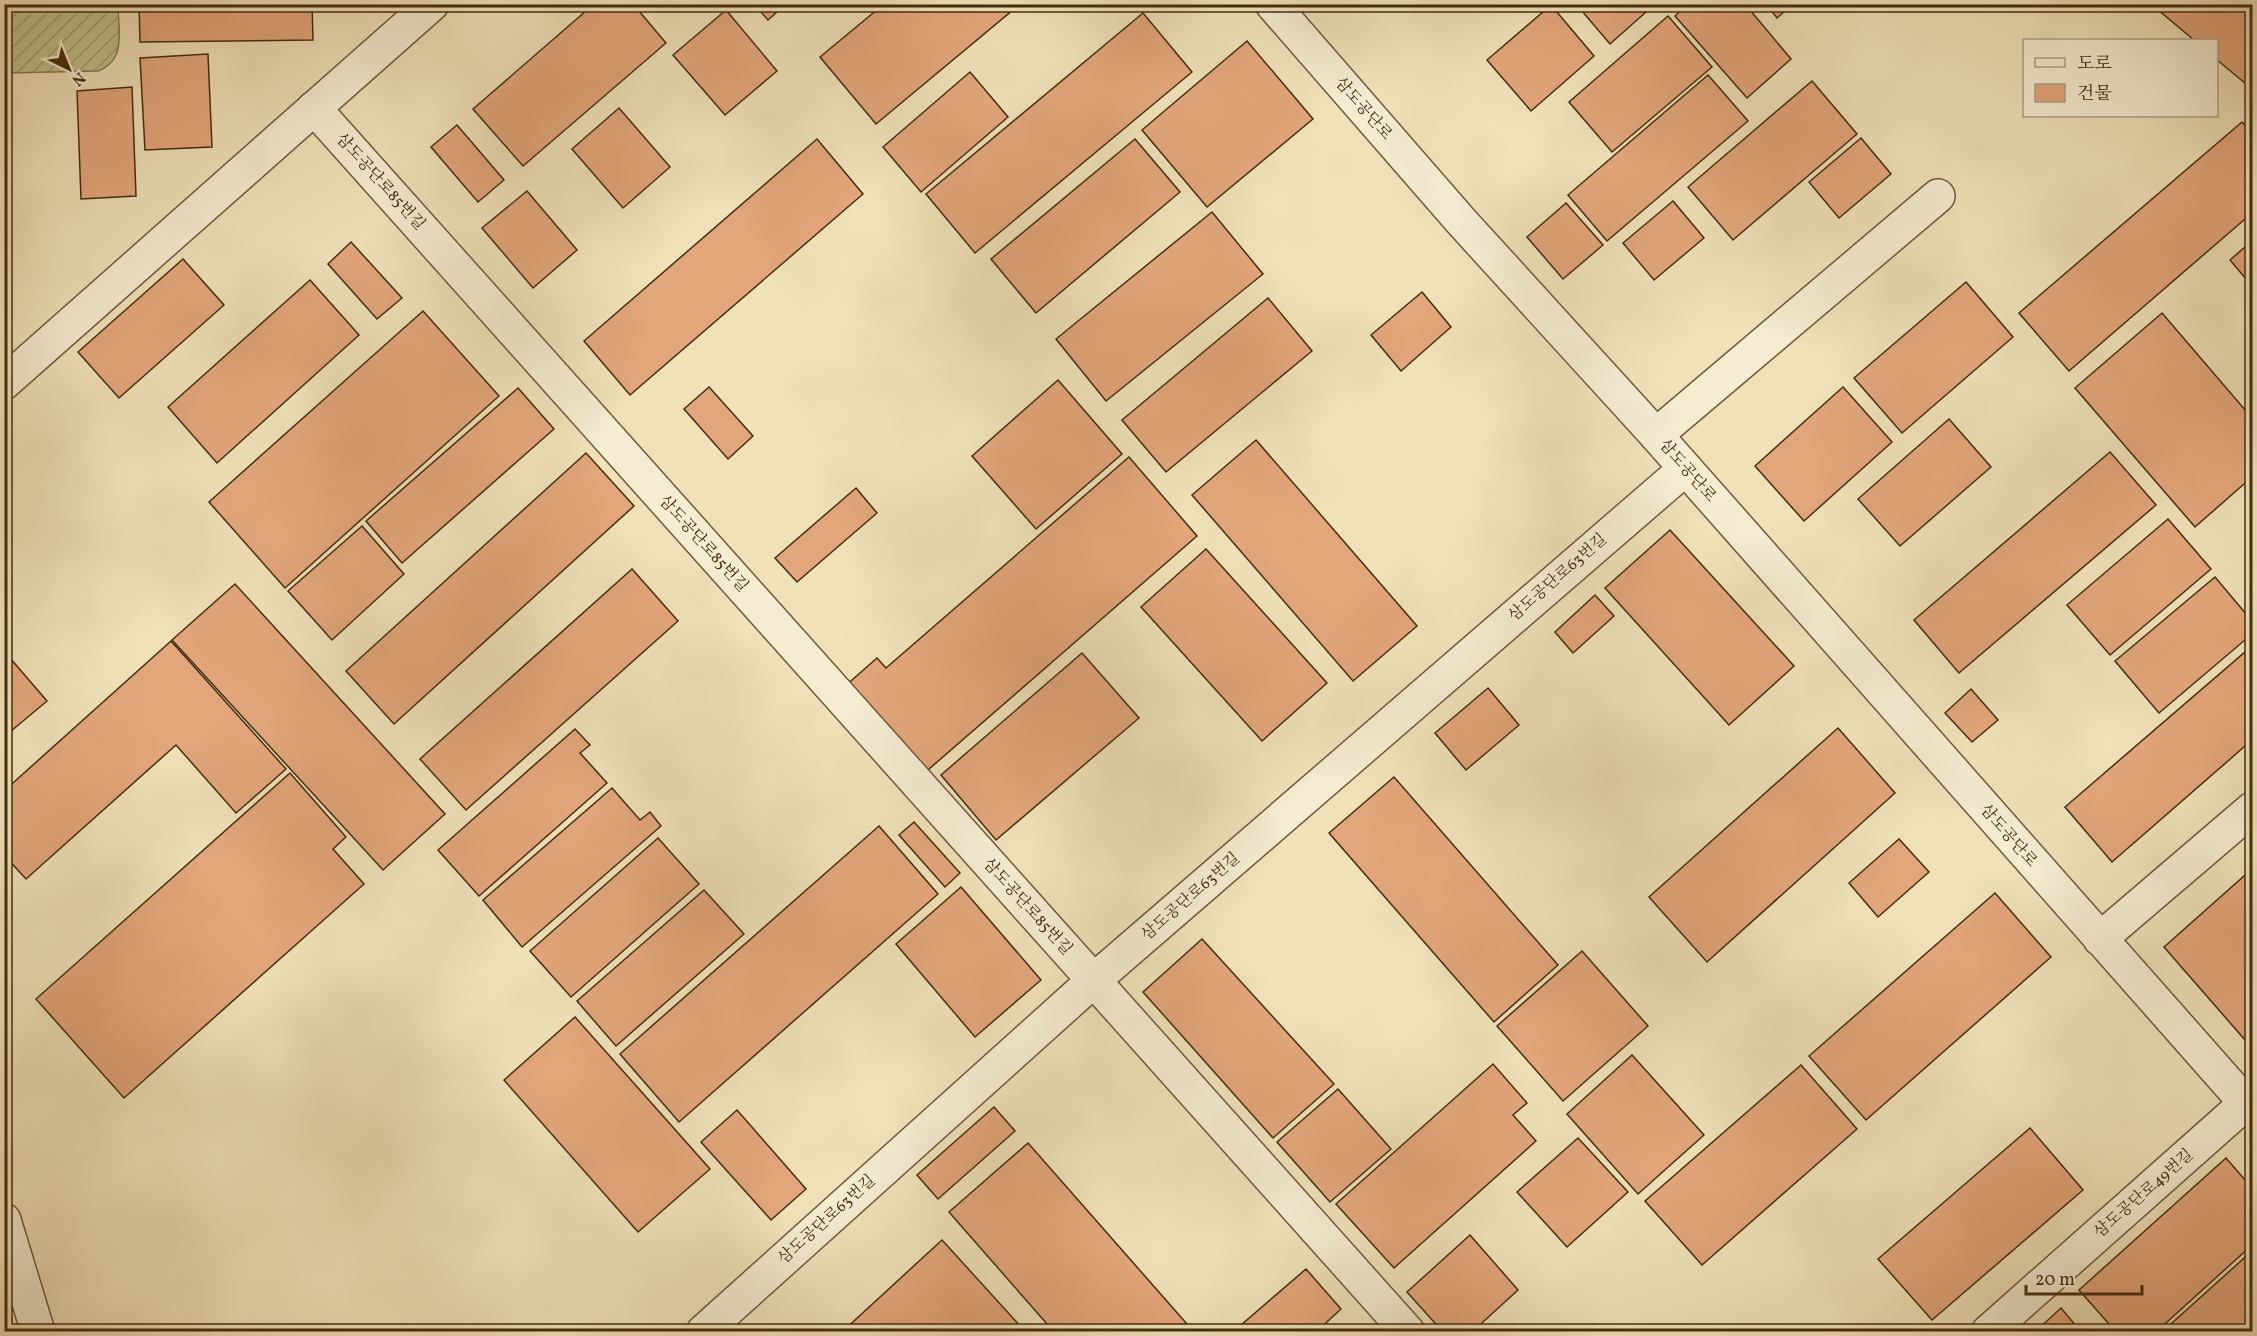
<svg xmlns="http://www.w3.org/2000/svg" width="2257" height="1336" viewBox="0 0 2257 1336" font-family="Vollkorn,'Noto Serif KR',serif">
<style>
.garden{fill:url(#garden-furrows);stroke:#82774c;stroke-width:1.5}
.building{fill:#e3a67a;stroke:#432d0e;stroke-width:1.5}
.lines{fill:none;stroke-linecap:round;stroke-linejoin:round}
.minor-casing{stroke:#6e5a39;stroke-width:36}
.minor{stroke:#f5ecd2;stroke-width:33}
.labels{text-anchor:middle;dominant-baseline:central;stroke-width:4.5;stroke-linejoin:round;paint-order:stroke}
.street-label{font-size:16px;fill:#432d0e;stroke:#f5ecd2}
</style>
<defs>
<pattern id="garden-furrows" width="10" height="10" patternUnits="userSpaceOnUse" patternTransform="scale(1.5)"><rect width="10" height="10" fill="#c2c18a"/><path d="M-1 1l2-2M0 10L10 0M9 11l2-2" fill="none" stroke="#9f9d6f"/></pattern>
</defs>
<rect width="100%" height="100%" fill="#f0e1b9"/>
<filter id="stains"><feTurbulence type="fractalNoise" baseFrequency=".00333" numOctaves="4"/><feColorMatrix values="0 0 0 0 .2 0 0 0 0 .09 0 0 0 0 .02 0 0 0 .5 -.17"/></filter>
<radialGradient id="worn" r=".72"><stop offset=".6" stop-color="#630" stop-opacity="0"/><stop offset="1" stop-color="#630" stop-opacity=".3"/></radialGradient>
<path class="garden" d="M4 5H118C118 30 127 60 98 71L5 73Z"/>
<g class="building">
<path d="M139 4H312L313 40 140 42Z"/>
<path d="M594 4H633L666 43 523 166 473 109Z"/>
<path d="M754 4H786L768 20Z"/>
<path d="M884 4H1020L876 124 820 57Z"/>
<path d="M1576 4H1655L1610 44Z"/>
<path d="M1688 4H1745L1791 59 1747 98 1675 16Z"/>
<path d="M1766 4H1793L1777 18Z"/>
<path d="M2151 4H2252V89L2216 59V40H2194Z"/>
<path d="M1551 5 1594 56 1531 111 1487 60Z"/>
<path d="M726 10 777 71 725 115 673 55Z"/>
<path d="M1143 13 1192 72 975 253 926 194Z"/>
<path d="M1668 16 1712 67 1612 152 1569 102Z"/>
<path d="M1247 41 1313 119 1207 207 1142 130Z"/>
<path d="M208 54 212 147 145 150 140 58Z"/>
<path d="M970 72 1008 117 921 192 883 147Z"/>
<path d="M1708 75 1748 121 1607 241 1568 195Z"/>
<path d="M1812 81 1857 134 1733 240 1688 187Z"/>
<path d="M132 87 136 196 81 199 77 91Z"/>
<path d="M619 108 670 167 623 208 572 149Z"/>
<path d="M2242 122 2252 133V213L2069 371 2019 313Z"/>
<path d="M457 125 504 180 478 202 431 147Z"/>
<path d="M1861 138 1891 174 1839 218 1809 182Z"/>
<path d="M817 139 863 194 630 395 584 341Z"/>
<path d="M1135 139 1180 192 1036 313 991 259Z"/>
<path d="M527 191 577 250 533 288 482 228Z"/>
<path d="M1673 201 1704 238 1654 280 1623 243Z"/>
<path d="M1566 203 1603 245 1563 279 1527 237Z"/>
<path d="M1212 212 1263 274 1106 401 1056 339Z"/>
<path d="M2252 241V286L2230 260Z"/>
<path d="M351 242 402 298 377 319 328 264Z"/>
<path d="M183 259 224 305 119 398 78 352Z"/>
<path d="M310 280 359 335 217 463 168 407Z"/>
<path d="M1966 282 2013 337 1902 433 1854 378Z"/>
<path d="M1422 292 1451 327 1401 371 1371 335Z"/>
<path d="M1268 298 1312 351 1166 472 1122 420Z"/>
<path d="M423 311 499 396 285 588 209 502Z"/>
<path d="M2162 313 2252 418V477L2195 527 2075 388Z"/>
<path d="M1058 380 1122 454 1036 529 972 456Z"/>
<path d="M709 387 753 436 728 459 684 409Z"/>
<path d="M1843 387 1892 442 1804 521 1755 466Z"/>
<path d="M518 388 554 429 402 563 366 521Z"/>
<path d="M1949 419 1991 467 1900 546 1858 499Z"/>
<path d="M1256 440 1417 626 1353 681 1192 495Z"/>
<path d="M2110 452 2156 505 1959 673 1914 620Z"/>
<path d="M586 453 634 506 394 724 346 671Z"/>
<path d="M1129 457 1197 536 921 776 844 687 877 658 886 668Z"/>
<path d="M856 488 877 513 797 582 775 558Z"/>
<path d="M2168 519 2211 569 2110 655 2067 605Z"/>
<path d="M362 526 404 574 332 640 288 591Z"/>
<path d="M1670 530 1794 666 1729 725 1605 588Z"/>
<path d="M1206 549 1327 683 1262 741 1141 607Z"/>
<path d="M632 569 678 621 466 810 420 759Z"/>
<path d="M2215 577 2252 621V634L2159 713 2115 661Z"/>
<path d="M235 584 445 814 383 870 172 640Z"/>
<path d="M1595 595 1614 616 1573 653 1555 632Z"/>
<path d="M171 641 286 769 236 813 176 745 26 879 4 855V791Z"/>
<path d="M2252 646V740L2112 862 2065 807Z"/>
<path d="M4 651 47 701 4 737Z"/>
<path d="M1082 653 1139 718 996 840 941 775Z"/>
<path d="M1488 688 1519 725 1466 770 1435 733Z"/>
<path d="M1971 689 1998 720 1972 742 1945 713Z"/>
<path d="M1838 728 1895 793 1707 962 1649 897Z"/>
<path d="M575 729 590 745 580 753 607 783 479 896 438 850Z"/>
<path d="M290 773 346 837 333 849 364 884 124 1098 36 999Z"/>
<path d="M1394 777 1558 965 1494 1022 1329 833Z"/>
<path d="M612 788 640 820 650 812 661 826 522 947 483 900Z"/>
<path d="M914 822 960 873 945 887 899 835Z"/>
<path d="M879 826 938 894 679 1122 620 1054Z"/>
<path d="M658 838 699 884 571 997 530 951Z"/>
<path d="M1899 839 1929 872 1878 917 1849 883Z"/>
<path d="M2252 869V1048L2164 947Z"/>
<path d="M961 887 1041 980 975 1037 896 944Z"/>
<path d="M704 890 744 934 616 1046 577 1001Z"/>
<path d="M1995 893 2051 957 1866 1120 1809 1056Z"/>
<path d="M1202 939 1334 1084 1273 1138 1143 992Z"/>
<path d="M1582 951 1648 1026 1563 1101 1497 1026Z"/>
<path d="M575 1017 710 1169 638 1232 504 1080Z"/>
<path d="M1632 1055 1704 1135 1638 1194 1567 1114Z"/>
<path d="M1493 1064 1527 1103 1513 1115 1536 1141 1394 1268 1336 1204Z"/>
<path d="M1801 1065 1857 1129 1702 1265 1645 1201Z"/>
<path d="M1338 1089 1391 1149 1330 1202 1277 1142Z"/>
<path d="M994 1107 1015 1131 938 1199 917 1175Z"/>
<path d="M737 1110 806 1189 771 1220 701 1142Z"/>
<path d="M2030 1128 2083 1190 1932 1320 1878 1259Z"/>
<path d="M1578 1138 1628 1192 1567 1247 1517 1192Z"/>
<path d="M1028 1143 1194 1332H1054L949 1212Z"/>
<path d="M2226 1158 2252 1188V1245L2156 1332H2116L2079 1290Z"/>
<path d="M1470 1235 1518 1290 1472 1332H1443L1407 1292Z"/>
<path d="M942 1240 1022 1328 1018 1332H842Z"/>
<path d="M2252 1251V1332H2162Z"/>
<path d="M1306 1269 1341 1309 1316 1332H1233Z"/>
<path d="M2061 1308 2081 1332H2035Z"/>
</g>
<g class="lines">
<g class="minor-casing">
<g id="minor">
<path d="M1272 4 1461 221 1656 435 2252 1110"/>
<path d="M314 108 1408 1332"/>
<path d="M4 383 432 4"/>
<path d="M1656 435 1938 196"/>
<path d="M2100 939 2252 809"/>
<path d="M4 1220 38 1332"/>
<path d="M703 1332 1093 981 1685 469"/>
<path d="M1988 1332 2246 1103"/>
</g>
</g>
<use href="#minor" class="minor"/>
</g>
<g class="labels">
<g class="street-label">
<text transform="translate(1363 109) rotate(49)">삼도공단로</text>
<text transform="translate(380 182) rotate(48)">삼도공단로85번길</text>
<text transform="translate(1687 471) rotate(49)">삼도공단로</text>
<text transform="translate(703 544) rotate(48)">삼도공단로85번길</text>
<text transform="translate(1558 578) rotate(-41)">삼도공단로63번길</text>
<text transform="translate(2008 836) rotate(49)">삼도공단로</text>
<text transform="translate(1191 897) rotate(-41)">삼도공단로63번길</text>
<text transform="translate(1027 907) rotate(48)">삼도공단로85번길</text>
<text transform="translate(2144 1194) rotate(-41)">삼도공단로49번길</text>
<text transform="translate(827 1220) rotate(-42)">삼도공단로63번길</text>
</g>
</g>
<rect width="2257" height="1336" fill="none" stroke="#f0e1b9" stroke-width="24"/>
<rect x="6" y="6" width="2245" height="1324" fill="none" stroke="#432d0e" stroke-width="3"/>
<rect x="12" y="12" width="2233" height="1312" fill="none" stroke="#432d0e" stroke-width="1.5"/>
<rect x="2023" y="39" width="195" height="78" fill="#f5ecd2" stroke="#aea084" stroke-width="1.5"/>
<rect x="2035" y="58" width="30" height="9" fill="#f5ecd2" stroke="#aea084" stroke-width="1.5"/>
<text x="2077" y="69" font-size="18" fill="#432d0e">도로</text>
<rect x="2035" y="84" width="30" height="18" fill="#e3a67a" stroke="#aea084" stroke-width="1.5"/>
<text x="2077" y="99" font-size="18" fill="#432d0e">건물</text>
<g transform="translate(69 69) rotate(137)" stroke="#f5ecd2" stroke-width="4.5" paint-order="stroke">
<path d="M0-4.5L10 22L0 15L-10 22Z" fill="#432d0e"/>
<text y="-9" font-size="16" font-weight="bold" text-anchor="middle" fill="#432d0e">N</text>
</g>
<path d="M2026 1285v9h116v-9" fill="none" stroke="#432d0e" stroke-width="3"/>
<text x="2035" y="1285" font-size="18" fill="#432d0e" stroke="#f5ecd2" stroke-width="4.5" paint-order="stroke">20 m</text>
<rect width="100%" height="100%" filter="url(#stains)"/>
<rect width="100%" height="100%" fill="url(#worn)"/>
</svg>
